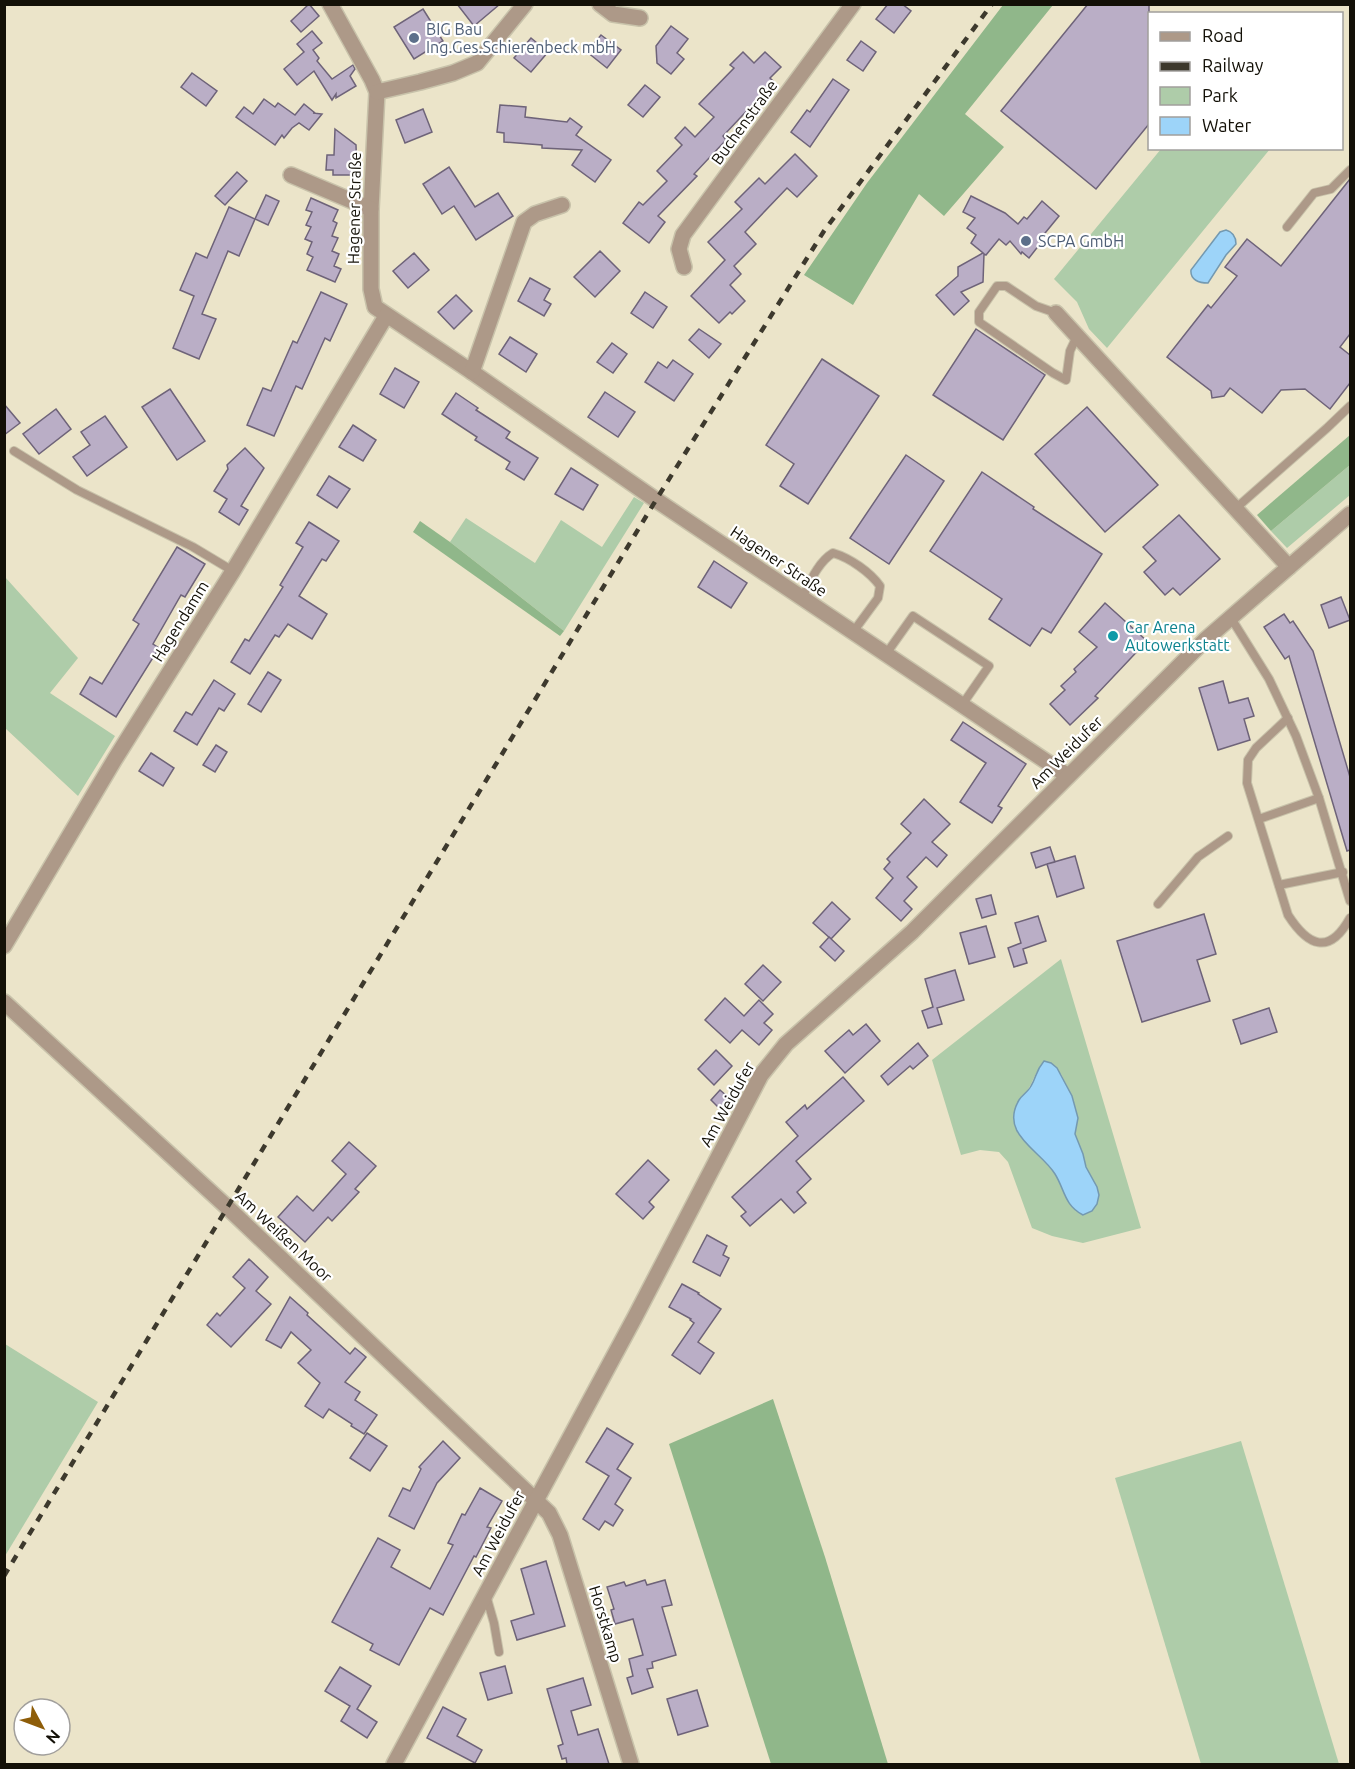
<svg xmlns="http://www.w3.org/2000/svg" width="1355" height="1769" viewBox="0 0 1355 1769" font-family="Ubuntu,sans-serif">
<style>
.green{fill:#aecca9;fill-rule:evenodd}
.forest{fill:#90b78a}
.water{fill:#9dd4f9;stroke:#7499b0;stroke-width:1.5}
.building{fill:#baaec6;stroke:#6e6379;stroke-width:1.5}
.lines{fill:none;stroke-linecap:round;stroke-linejoin:round}
.service-casing{stroke:#c8c2aa;stroke-width:10}
.minor-casing{stroke:#c8c2aa;stroke-width:18}
.service{stroke:#ad9988;stroke-width:8}
.minor{stroke:#ad9988;stroke-width:15}
.rail{stroke:#3d392d;stroke-width:4.5;stroke-dasharray:8 8;stroke-linecap:butt}
.service-dot{fill:#5c6f8a;stroke:#fff;stroke-width:2}
.culture-dot{fill:#0f9aa8;stroke:#fff;stroke-width:2}
.labels{text-anchor:middle;dominant-baseline:central;stroke-width:4.5;stroke-linejoin:round;paint-order:stroke}
.service-label{font-size:16px;fill:#4e5e75;stroke:#fff;text-anchor:start}
.street-label{font-size:16px;fill:#131007;stroke:#fff}
.culture-label{font-size:16px;fill:#0d838f;stroke:#fff;text-anchor:start}
</style>
<rect width="100%" height="100%" fill="#ebe4c9"/>
<g class="green">
<path d="M1161 149H1270L1107 348 1089 329 1077 302 1054 279Z"/>
<path d="M1350 465V495L1287 548 1271 531Z"/>
<path d="M634 497 644 503 564 631 450 542 466 518 535 563 561 520 602 547Z"/>
<path d="M5 577 78 658 50 693 115 736 78 796 5 728Z"/>
<path d="M1061 959 1141 1228 1083 1243 1052 1236 1032 1228 1008 1162 999 1152 980 1150 961 1155 932 1060ZM1044 1062 1061 1074 1072 1096 1078 1118 1075 1134 1083 1154 1086 1167 1097 1187 1055 1173 1030 1147 1020 1099C1034 1086 1032 1075 1044 1062Z"/>
<path d="M5 1344 98 1402 5 1556Z"/>
<path d="M1241 1441 1339 1764H1201L1115 1478Z"/>
</g>
<g class="forest">
<path d="M1003 5H1053L965 114 1004 147 944 216 919 194 853 305 804 275 867 183Z"/>
<path d="M1350 435V465L1271 531 1257 515Z"/>
<path d="M420 521 450 542 564 631 560 636 413 532Z"/>
<path d="M773 1399 825 1557 888 1764H771L669 1444Z"/>
</g>
<g class="water">
<path d="M1226 230C1233 232 1236 236 1236 244L1226 255 1208 283C1199 283 1190 280 1191 270L1220 232Z"/>
<path d="M1044 1061 1051 1063 1057 1068 1072 1096 1078 1118 1075 1134 1083 1154 1086 1167 1097 1187 1099 1195 1097 1204 1092 1211 1083 1215C1064 1205 1065 1190 1055 1174 1040 1150 999 1134 1019 1100 1022 1095 1028 1092 1031 1086 1037 1076 1035 1072 1044 1061Z"/>
</g>
<g class="building">
<path d="M309 4 319 16 301 32 291 21Z"/>
<path d="M457 4H500L474 26Z"/>
<path d="M888 4H902L911 11 894 33 876 19Z"/>
<path d="M1088 4H1149V124L1096 189 1001 111Z"/>
<path d="M423 9 443 41 414 59 394 27Z"/>
<path d="M671 26 688 39 677 53 684 59 671 74 657 63 656 46Z"/>
<path d="M312 31 322 43 313 50 319 58 317 61 332 79 353 65 355 69 350 76 356 86 336 98V94L332 100 314 71 297 85 284 69 304 52 297 44Z"/>
<path d="M601 35 621 50 607 68 587 52Z"/>
<path d="M531 38 548 52 531 72 514 58Z"/>
<path d="M861 41 876 52 863 71 847 60Z"/>
<path d="M743 52 754 63 765 52 781 67 770 78 774 82 723 136 726 140 694 174 697 176 658 216 665 222 649 243 623 223 639 202 643 205 667 181 657 171 682 145 675 138 685 127 695 137 714 117 699 104 734 68 730 65Z"/>
<path d="M192 73 217 91 206 106 181 87Z"/>
<path d="M833 79 849 90 810 147 791 132 807 110 810 112Z"/>
<path d="M645 85 660 97 643 117 628 105Z"/>
<path d="M264 99 275 107 278 103 295 115 304 104 315 113H313L322 114 309 130 299 123 292 128 284 138 282 135 275 145 236 117 244 107 253 114Z"/>
<path d="M500 105 526 107 525 117 567 122 570 118 582 127 576 135 611 160 595 182 572 165 582 150 542 148V145L504 142V133L497 132Z"/>
<path d="M423 109 432 132 405 143 396 120Z"/>
<path d="M335 129 356 145 357 175H333V170H326L327 155H334Z"/>
<path d="M795 154 817 176 797 197 787 188 745 232 756 244 734 266 741 274 730 285 745 301 732 314 730 312 719 323 691 296 725 260 708 242 742 209 735 202 759 178 765 184Z"/>
<path d="M449 167 475 207 498 193 513 216 476 240 454 206 442 214 423 184Z"/>
<path d="M237 172 247 181 225 205 215 196Z"/>
<path d="M1350 179V334L1340 347 1350 355V383L1330 409 1305 389 1281 390 1262 413 1230 388 1224 396 1212 398 1211 391 1167 357 1208 305 1211 308 1237 276 1225 267 1247 239 1281 266Z"/>
<path d="M266 195 279 201 268 225 255 219Z"/>
<path d="M971 196 1005 213 1018 224 1024 217 1027 219 1042 201 1059 216 1041 238 1043 240 1029 258 1022 252 1021 254 1010 241 1006 245 999 239 986 255 984 254 983 282 961 292 969 301 954 315 936 295 958 276V267L983 253 971 243 976 235 967 228 975 218 963 212Z"/>
<path d="M311 198 338 210 333 221 337 223 332 236 338 238 332 251 339 254 334 266 341 269 335 282 307 270 313 257 307 254 312 242 305 239 311 227 306 225 312 212 306 210Z"/>
<path d="M229 207 255 219 239 256 228 251 202 314 216 319 199 359 173 348 194 296 180 290 196 253 207 258Z"/>
<path d="M600 251 620 271 595 297 574 277Z"/>
<path d="M414 253 429 270 408 288 393 271Z"/>
<path d="M530 278 550 289 544 300 551 304 544 316 518 301Z"/>
<path d="M321 292 347 304 330 341 325 338 302 389 296 386 274 436 247 425 263 388 271 391 293 341 297 343Z"/>
<path d="M645 292 667 307 653 328 631 313Z"/>
<path d="M456 295 472 311 454 329 438 312Z"/>
<path d="M699 329 721 344 709 358 689 340Z"/>
<path d="M976 329 1045 375 1003 440 933 395Z"/>
<path d="M510 337 537 354 526 372 499 354Z"/>
<path d="M612 343 627 354 613 373 597 362Z"/>
<path d="M822 359 879 396 808 504 780 486 794 464 766 445Z"/>
<path d="M673 360 693 374 674 401 645 382 658 362 667 368Z"/>
<path d="M395 368 419 382 404 408 380 394Z"/>
<path d="M170 389 205 441 177 460 142 407Z"/>
<path d="M605 392 635 412 618 437 588 417Z"/>
<path d="M456 393 478 408 476 410 510 432 506 438 538 458 524 480 506 469 510 462 475 440 477 437 442 414Z"/>
<path d="M4 404 20 423 4 435Z"/>
<path d="M1087 407 1158 485 1105 532 1035 454Z"/>
<path d="M56 409 71 429 39 454 23 434Z"/>
<path d="M105 416 127 447 87 476 73 457 90 445 81 432Z"/>
<path d="M353 425 376 440 363 461 339 447Z"/>
<path d="M245 448 264 468 241 506 248 510 239 525 219 512 227 499 214 491 228 469 227 465Z"/>
<path d="M906 455 944 481 889 564 850 538Z"/>
<path d="M571 468 598 485 583 510 555 494Z"/>
<path d="M982 472 1034 507 1033 509 1102 554 1051 633 1042 628 1030 646 989 619 1002 599 930 551Z"/>
<path d="M329 476 350 489 337 508 317 495Z"/>
<path d="M1179 515 1220 559 1180 595 1173 588 1165 595 1144 572 1156 561 1143 547Z"/>
<path d="M309 522 339 541 326 561 322 559 299 596 327 614 312 639 288 624 279 637 275 635 250 674 231 662 245 639 249 641 283 587 280 585 303 547 296 543Z"/>
<path d="M177 547 205 564 185 597 181 595 153 644 159 648 116 717 80 694 90 677 102 684 139 624 133 620Z"/>
<path d="M714 561 747 583 731 608 698 587Z"/>
<path d="M1341 597 1350 620 1329 628 1321 605Z"/>
<path d="M1105 603 1147 641 1095 696 1098 698 1070 725 1050 704 1065 690 1061 686 1076 672 1074 669 1097 647 1079 632Z"/>
<path d="M1284 614 1290 623 1293 621 1313 651 1350 777V850L1347 851 1289 656 1285 659 1264 627Z"/>
<path d="M268 672 281 680 261 712 248 704Z"/>
<path d="M214 680 235 694 224 711 219 708 197 745 174 731 186 712 192 715Z"/>
<path d="M1223 681 1229 703 1248 698 1254 716 1244 719 1250 740 1218 750 1199 688Z"/>
<path d="M963 722 1026 764 998 806 1002 808 992 823 960 802 986 763 951 740Z"/>
<path d="M216 745 227 752 215 772 203 765Z"/>
<path d="M151 753 174 768 163 786 139 771Z"/>
<path d="M924 799 950 824 932 842 947 855 937 867 926 857 907 877 917 887 904 901 912 909 901 921 876 898 893 878 884 869 890 862 887 859 911 833 901 824Z"/>
<path d="M1050 847 1055 862 1047 864 1075 856 1084 888 1057 897 1047 864 1036 868 1031 853Z"/>
<path d="M991 895 996 914 982 918 976 899Z"/>
<path d="M832 902 850 919 831 939 813 923Z"/>
<path d="M1204 914 1216 954 1197 960 1210 1001 1142 1022 1117 941Z"/>
<path d="M1038 916 1046 941 1023 949 1027 963 1014 967 1008 948 1021 943 1015 923Z"/>
<path d="M986 926 995 957 969 964 960 933Z"/>
<path d="M829 937 844 951 835 961 820 947Z"/>
<path d="M763 965 781 982 763 1001 745 984Z"/>
<path d="M955 970 964 1000 937 1008 942 1024 928 1028 922 1011 933 1007 925 979Z"/>
<path d="M725 998 744 1016 759 1000 773 1014 764 1023 772 1030 759 1045 742 1030 730 1043 705 1020Z"/>
<path d="M1269 1008 1277 1032 1241 1044 1233 1020Z"/>
<path d="M866 1024 880 1041 845 1073 825 1051 849 1030 853 1035Z"/>
<path d="M918 1043 928 1056 913 1069 910 1066 888 1085 881 1076Z"/>
<path d="M716 1050 732 1066 714 1085 698 1069Z"/>
<path d="M843 1077 864 1101 796 1161 811 1179 797 1192 806 1203 794 1213 781 1199 750 1226 741 1216 746 1212 732 1197 798 1136 786 1122 805 1105 807 1109Z"/>
<path d="M720 1090 730 1099 720 1109 711 1100Z"/>
<path d="M349 1142 376 1166 355 1189 359 1192 332 1221 328 1217 305 1242 278 1217 297 1196 313 1211 346 1174 332 1161Z"/>
<path d="M648 1160 669 1180 649 1202 654 1207 643 1219 616 1194Z"/>
<path d="M707 1235 727 1246 723 1255 729 1258 720 1276 693 1262Z"/>
<path d="M249 1259 268 1277 256 1291 271 1304 231 1347 207 1325 217 1313 220 1316 245 1288 233 1277Z"/>
<path d="M682 1284 699 1293 698 1294 721 1309 698 1342 714 1353 700 1374 672 1355 694 1323 690 1320 691 1319 669 1307Z"/>
<path d="M290 1297 308 1313 307 1315 350 1354 355 1348 366 1357 345 1382 360 1392 355 1400 377 1415 364 1434 351 1426 352 1424 329 1409 323 1418 305 1406 320 1383 298 1363 311 1350 291 1332 281 1348 266 1340Z"/>
<path d="M607 1428 633 1444 617 1469 631 1478 615 1504 623 1510 613 1526 605 1521 599 1530 583 1519 609 1476 586 1462Z"/>
<path d="M367 1433 387 1446 370 1471 350 1458Z"/>
<path d="M443 1441 460 1458 437 1483 414 1529 389 1516 403 1488 410 1491 421 1469 419 1467Z"/>
<path d="M480 1488 502 1501 487 1527 491 1528 476 1557 474 1556 443 1615 430 1608 399 1665 370 1650 373 1644 332 1622 378 1538 400 1550 391 1567 430 1589 453 1545 448 1543 462 1514 465 1515Z"/>
<path d="M546 1561 565 1626 517 1640 511 1621 534 1614 521 1569Z"/>
<path d="M645 1580 647 1585 665 1580 672 1605 662 1607 676 1655 652 1662 653 1668 647 1669 653 1687 632 1694 627 1678 633 1676 629 1659 643 1655 633 1619 615 1624 611 1610 614 1609 607 1587 624 1582 626 1586Z"/>
<path d="M505 1666 512 1693 488 1700 480 1673Z"/>
<path d="M340 1667 371 1686 357 1709 377 1722 367 1738 341 1721 350 1706 325 1691Z"/>
<path d="M583 1678 591 1705 571 1711 578 1735 598 1729 609 1764H567L566 1758 562 1759 558 1746 563 1744 547 1689Z"/>
<path d="M697 1690 708 1726 678 1735 667 1699Z"/>
<path d="M443 1707 466 1719 457 1736 482 1750 475 1763 427 1738Z"/>
</g>
<g class="lines">
<g class="service-casing">
<g id="service">
<path d="M1287 227 1314 193 1331 189 1350 170"/>
<path d="M1056 313 1036 306 1006 286H997L979 312V322L1053 373 1066 380 1070 351 1077 336"/>
<path d="M14 451 77 490 193 547 233 571"/>
<path d="M1235 509 1327 428 1350 406"/>
<path d="M802 598C810 582 818 562 833 553 850 558 870 572 880 586L878 598 853 632"/>
<path d="M1231 618 1269 679 1296 736 1319 798 1350 901"/>
<path d="M886 654 913 616 989 666 962 705"/>
<path d="M1288 718 1256 748 1248 760 1247 783 1288 915C1308 946 1329 956 1350 918"/>
<path d="M1259 819 1319 798"/>
<path d="M1279 885 1343 872"/>
<path d="M1158 904 1198 857 1228 836"/>
<path d="M486 1595 494 1623 499 1652"/>
</g>
</g>
<g class="minor-casing">
<g id="minor">
<path d="M330 4 372 80 377 92 371 209V289L375 307 472 372 656 500 1068 776"/>
<path d="M600 4 613 14 640 18"/>
<path d="M377 92 420 82 453 73 477 63 525 4"/>
<path d="M291 175 371 209"/>
<path d="M684 267 679 249 683 235 853 4"/>
<path d="M1056 313 1289 567"/>
<path d="M472 372 524 222 535 214 562 205"/>
<path d="M4 946 115 759 233 571 386 316"/>
<path d="M4 1002 227 1207 549 1513 560 1535 631 1764"/>
<path d="M394 1764 635 1317 761 1075 786 1044 912 932 1205 640 1350 514"/>
</g>
</g>
<use href="#service" class="service"/>
<use href="#minor" class="minor"/>
<path class="rail" d="M4 1576 656 500 824 231 992 4"/>
</g>
<g class="service-dot">
<circle cx="414" cy="38" r="6"/>
<circle cx="1026" cy="241" r="6"/>
</g>
<circle class="culture-dot" cx="1113" cy="636" r="6"/>
<g class="labels">
<g class="service-label">
<text x="426" y="29">BIG Bau<tspan x="426" dy="18">Ing.Ges.Schierenbeck mbH</tspan></text>
<text x="1038" y="241">SCPA GmbH</text>
</g>
<g class="street-label">
<text transform="translate(744 122) rotate(-54)">Buchenstraße</text>
<text transform="translate(354 208) rotate(-89)">Hagener Straße</text>
<text transform="translate(779 561) rotate(34)">Hagener Straße</text>
<text transform="translate(180 621) rotate(-58)">Hagendamm</text>
<text transform="translate(1066 752) rotate(-45)">Am Weidufer</text>
<text transform="translate(727 1104) rotate(-61)">Am Weidufer</text>
<text transform="translate(284 1236) rotate(43)">Am Weißen Moor</text>
<text transform="translate(498 1533) rotate(-62)">Am Weidufer</text>
<text transform="translate(606 1624) rotate(73)">Horstkamp</text>
</g>
<g class="culture-label">
<text x="1125" y="627">Car Arena<tspan x="1125" dy="18">Autowerkstatt</tspan></text>
</g>
</g>
<rect width="1355" height="1769" fill="none" stroke="#131007" stroke-width="12"/>
<rect x="1148" y="12" width="195" height="138" fill="#ffffff" stroke="#a19f9c" stroke-width="1.5"/>
<rect x="1160" y="32" width="30" height="9" fill="#ad9988" stroke="#a19f9c" stroke-width="1.5"/>
<text x="1202" y="42" font-size="18" fill="#131007">Road</text>
<rect x="1160" y="62" width="30" height="9" fill="#3d392d" stroke="#a19f9c" stroke-width="1.5"/>
<text x="1202" y="72" font-size="18" fill="#131007">Railway</text>
<rect x="1160" y="87" width="30" height="18" fill="#aecca9" stroke="#a19f9c" stroke-width="1.5"/>
<text x="1202" y="102" font-size="18" fill="#131007">Park</text>
<rect x="1160" y="117" width="30" height="18" fill="#9dd4f9" stroke="#a19f9c" stroke-width="1.5"/>
<text x="1202" y="132" font-size="18" fill="#131007">Water</text>
<g transform="translate(42 1727) rotate(131)"><circle r="28" fill="#ffffff" stroke="#a19f9c" stroke-width="1.5"/>
<path d="M0-4.5L10 22L0 15L-10 22Z" fill="#8e5d09"/>
<text y="-9" font-size="16" font-weight="bold" text-anchor="middle" fill="#131007">N</text>
</g>
</svg>
